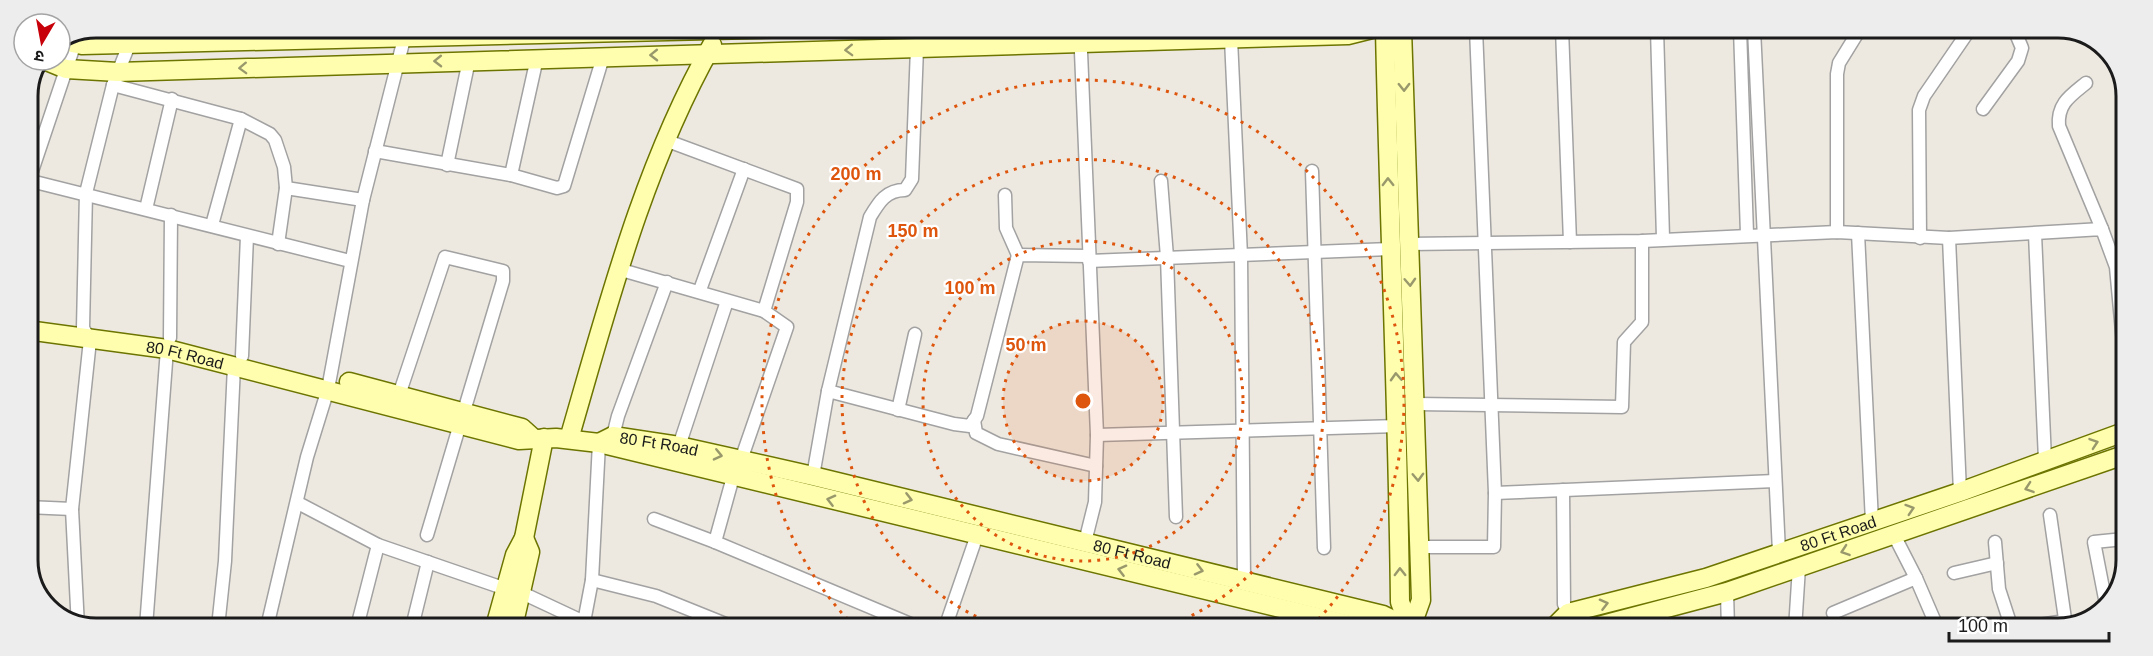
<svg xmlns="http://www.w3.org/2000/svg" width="2153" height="656" viewBox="0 0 2153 656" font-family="Arial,'Noto Sans Devanagari',sans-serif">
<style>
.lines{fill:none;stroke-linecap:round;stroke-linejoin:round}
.street-casing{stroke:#a2a2a2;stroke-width:15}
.secondary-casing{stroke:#6d7500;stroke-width:21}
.street{stroke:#fff;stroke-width:12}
.secondary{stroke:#fefeae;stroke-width:18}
.oneway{stroke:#98986c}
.ring{fill:none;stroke:#de560d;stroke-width:3;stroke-dasharray:3 6}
.labels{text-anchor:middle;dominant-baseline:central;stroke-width:4.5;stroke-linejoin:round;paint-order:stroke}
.street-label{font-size:16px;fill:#1b1b1b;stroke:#fff}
.rim{fill:none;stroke:#1b1b1b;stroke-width:3}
.centre{fill:#de560d;stroke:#fff;stroke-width:3}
.ring-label{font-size:18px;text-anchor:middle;font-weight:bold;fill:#de560d;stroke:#fff;stroke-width:4.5;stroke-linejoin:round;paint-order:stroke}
</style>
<rect width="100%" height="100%" fill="#eee9e0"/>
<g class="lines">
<g class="street-casing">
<g id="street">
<path d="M136 27 113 85 241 119 270 134 275 140 284 167 286 188 363 200"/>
<path d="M1080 28 1097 435 1095 502 1085 542"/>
<path d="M1562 29 1570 242"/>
<path d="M1657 29 1663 238"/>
<path d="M1740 29 1747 234"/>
<path d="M1754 29 1779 552"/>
<path d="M1231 39 1241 256 1244 581"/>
<path d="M202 42 206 27"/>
<path d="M2086 83C2070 96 2057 104 2059 126L2102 229"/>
<path d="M1983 109 2018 61 2022 48 2014 29"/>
<path d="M665 140 797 189V202L764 311"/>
<path d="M375 151 511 175 557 188 564 186 603 57"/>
<path d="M447 165 469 60"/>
<path d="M1312 171 1324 548"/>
<path d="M511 175 537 58"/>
<path d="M27 180 350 261"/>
<path d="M29 180 78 34"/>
<path d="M1161 181 1167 257 1176 517"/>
<path d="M1005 195 1006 228 1018 255"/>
<path d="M146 209 172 99"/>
<path d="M212 225 241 119"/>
<path d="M1837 232V74L1839 63 1860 29"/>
<path d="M1858 233 1872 522"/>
<path d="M2035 234 2045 460"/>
<path d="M1920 238 1919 110 1924 96 1970 29"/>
<path d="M1949 238 1960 492"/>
<path d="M278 244 286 188"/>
<path d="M1408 244 1642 241 1837 232 1949 238 2102 229 2116 267 2125 364"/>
<path d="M1089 261 1390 249"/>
<path d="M618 269 764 311 787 327 741 460"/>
<path d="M700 290 744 169"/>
<path d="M170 338 171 215"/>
<path d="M242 356 247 236"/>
<path d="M828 391 954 424 970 426 977 416 1018 255 1088 256"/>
<path d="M399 395 445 257 503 271V281L464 411"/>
<path d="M1416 404 1622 407 1624 342 1642 322V241"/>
<path d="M898 410 915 334"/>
<path d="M974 420 976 433 998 444 1096 466"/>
<path d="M1097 435 1398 426"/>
<path d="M613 436 618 416 667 282"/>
<path d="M599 443 592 580 656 596 733 627"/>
<path d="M679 446 727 301"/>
<path d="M813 476 828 391 870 217C879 202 886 190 905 190L912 179 917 48"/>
<path d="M733 477 715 542 920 628"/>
<path d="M1563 490 1564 604 1568 613"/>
<path d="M1495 493 1775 481"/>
<path d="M298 503 378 545 506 589 520 592 584 622 592 580"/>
<path d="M27 507 72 509"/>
<path d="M2050 515 2066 626"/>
<path d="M654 519 715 542"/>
<path d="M427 535 460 424"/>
<path d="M1894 535 1916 578"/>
<path d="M1995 542 1999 589 2012 629"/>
<path d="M1420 547H1494L1495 493 1476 29"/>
<path d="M1954 573 1997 563"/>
<path d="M1727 592 1728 629"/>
<path d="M2106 604 2094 542 2124 539"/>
<path d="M1833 613 1916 578 1938 629"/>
<path d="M584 622 598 627"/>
<path d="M78 627 72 509 90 340 83 328 86 193 113 85"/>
<path d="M146 627 167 349"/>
<path d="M218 627 225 561 234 366"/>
<path d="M267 627 307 457 328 389 363 200 407 27"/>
<path d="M357 627 378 545"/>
<path d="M412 627 428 562"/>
<path d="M945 628 977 535"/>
<path d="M1795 629 1799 567"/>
<path d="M2013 629 2065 621"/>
</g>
</g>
<g class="secondary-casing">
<g id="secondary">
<path d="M1385 29C1389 220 1398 411 1400 602L1410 628"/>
<path d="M1402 29 1421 600 1411 628"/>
<path d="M62 41 82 45 792 28"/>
<path d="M44 60 66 69 118 72 1348 35 1372 29"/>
<path id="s1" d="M27 330 167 349 519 440 556 438 599 443 1363 628"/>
<path d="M349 382 522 428 532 437"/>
<path d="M569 439C608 305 643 167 712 45"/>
<path id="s2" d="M601 442 613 436 679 446 813 476 1383 615 1410 628"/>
<path d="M495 627 515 555 524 538 544 438"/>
<path d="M513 627 530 552 524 538"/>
<path id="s3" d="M1553 628 1568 613 1706 578 1960 492 2124 432"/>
<path d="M1591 628 1727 592 2124 455"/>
</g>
</g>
<use href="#street" class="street"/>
<use href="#secondary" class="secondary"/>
</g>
<defs><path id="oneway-chevron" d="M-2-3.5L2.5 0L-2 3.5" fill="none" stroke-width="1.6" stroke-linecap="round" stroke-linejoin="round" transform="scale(1.5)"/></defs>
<g class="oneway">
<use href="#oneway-chevron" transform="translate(849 50) rotate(178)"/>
<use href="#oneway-chevron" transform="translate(654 55) rotate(179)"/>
<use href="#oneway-chevron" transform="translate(438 61) rotate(179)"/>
<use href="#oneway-chevron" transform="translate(243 68) rotate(178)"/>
<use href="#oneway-chevron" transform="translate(1404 87) rotate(89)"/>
<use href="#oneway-chevron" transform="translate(1388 182) rotate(-91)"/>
<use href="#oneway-chevron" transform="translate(1410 282) rotate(87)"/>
<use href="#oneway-chevron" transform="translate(1396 377) rotate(-93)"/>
<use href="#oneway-chevron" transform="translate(2094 443) rotate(-19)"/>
<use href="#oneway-chevron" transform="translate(718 455) rotate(13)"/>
<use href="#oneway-chevron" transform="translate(1418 477) rotate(88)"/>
<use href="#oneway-chevron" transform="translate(2029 488) rotate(161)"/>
<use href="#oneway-chevron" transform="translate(908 499) rotate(14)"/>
<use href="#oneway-chevron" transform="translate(831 500) rotate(-166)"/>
<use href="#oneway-chevron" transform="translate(1910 509) rotate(-18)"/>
<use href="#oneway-chevron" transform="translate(1845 551) rotate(161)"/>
<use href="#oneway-chevron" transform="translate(1122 570) rotate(-166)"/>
<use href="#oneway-chevron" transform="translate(1199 570) rotate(14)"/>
<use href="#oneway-chevron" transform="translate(1400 572) rotate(-91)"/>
<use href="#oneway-chevron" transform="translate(1604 604) rotate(-14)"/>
</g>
<circle cx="1083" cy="401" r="80" fill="#de560d" fill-opacity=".12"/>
<g class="ring">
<circle cx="1083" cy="401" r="80"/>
<circle cx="1083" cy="401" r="160"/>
<path d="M1001 627A241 241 0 1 1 1165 627"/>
<path d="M854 626A321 321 0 1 1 1310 628"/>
</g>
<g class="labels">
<g class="street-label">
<text stroke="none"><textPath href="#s1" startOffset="160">80 Ft Road</textPath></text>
<text stroke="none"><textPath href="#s2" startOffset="60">80 Ft Road</textPath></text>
<text stroke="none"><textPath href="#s3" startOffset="303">80 Ft Road</textPath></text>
<text stroke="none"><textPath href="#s2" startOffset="546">80 Ft Road</textPath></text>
</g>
</g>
<path d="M0 0H2153V656H0ZM96 38H2058A58 58 0 0 1 2116 96V560A58 58 0 0 1 2058 618H96A58 58 0 0 1 38 560V96A58 58 0 0 1 96 38Z" fill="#ededed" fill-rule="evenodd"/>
<path class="rim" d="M96 38H2058A58 58 0 0 1 2116 96V560A58 58 0 0 1 2058 618H96A58 58 0 0 1 38 560V96A58 58 0 0 1 96 38Z"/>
<circle cx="1083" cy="401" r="9" class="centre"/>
<g class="ring-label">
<text x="856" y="180">200 m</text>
<text x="913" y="237">150 m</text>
<text x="970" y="294">100 m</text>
<text x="1026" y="351">50 m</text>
</g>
<g transform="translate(42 42) rotate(190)"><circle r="28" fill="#ffffff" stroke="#a4a4a4" stroke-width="1.5"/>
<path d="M0-4.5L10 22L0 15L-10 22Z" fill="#c70009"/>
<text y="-9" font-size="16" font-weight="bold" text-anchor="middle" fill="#1b1b1b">उ</text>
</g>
<path d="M1949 632v9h160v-9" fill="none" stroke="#1b1b1b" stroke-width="3"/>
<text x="1958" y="632" font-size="18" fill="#1b1b1b" stroke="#ffffff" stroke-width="4.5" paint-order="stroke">100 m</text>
</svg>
